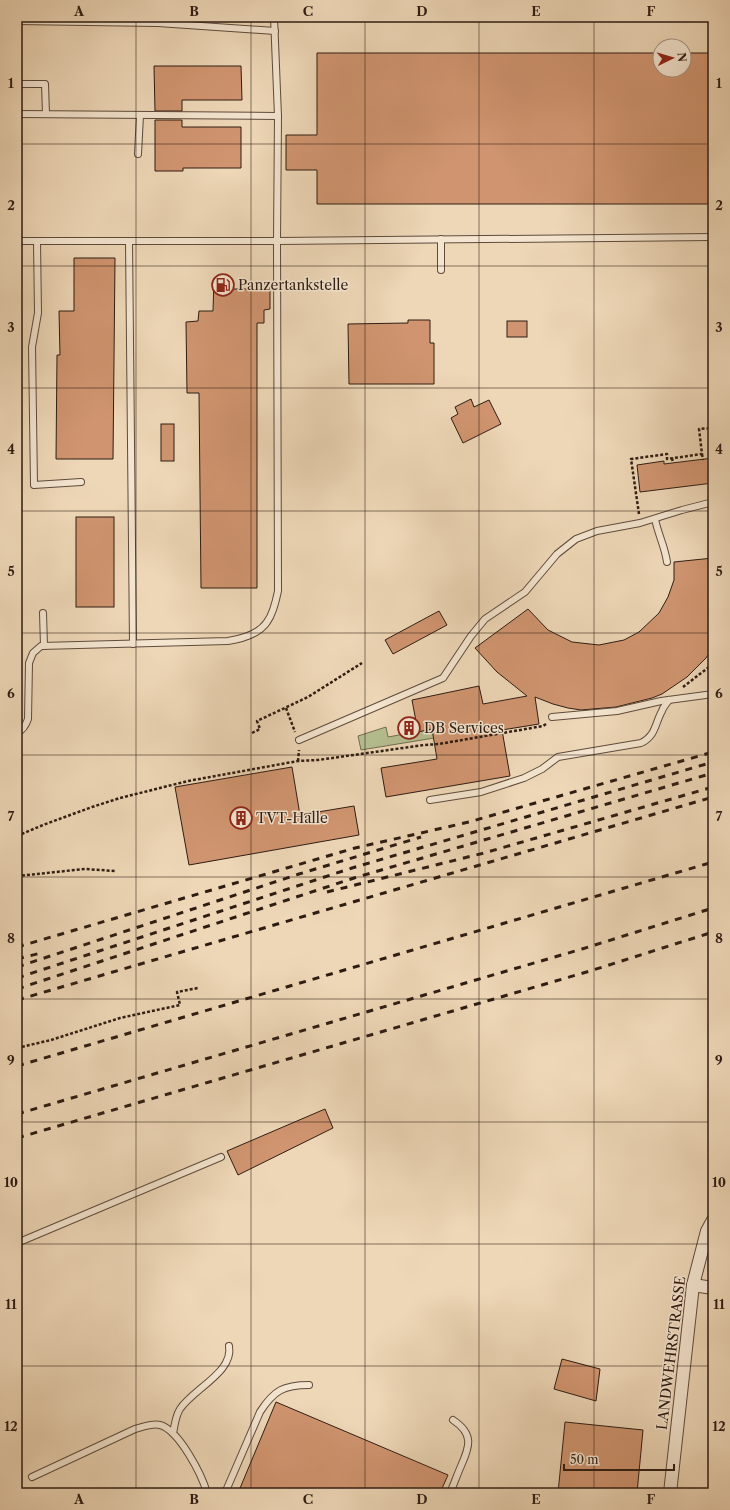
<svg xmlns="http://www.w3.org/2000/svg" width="730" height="1510" viewBox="0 0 730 1510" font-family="'Libre Caslon Text',serif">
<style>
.green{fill:#b5bf91;stroke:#726e52}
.building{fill:#d09570;stroke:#2e1c13}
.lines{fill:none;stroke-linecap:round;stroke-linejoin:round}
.lane-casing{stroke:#5e4b3c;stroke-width:8}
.street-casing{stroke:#5e4b3c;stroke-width:14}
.path{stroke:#2e1c13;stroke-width:2.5;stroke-dasharray:3 2;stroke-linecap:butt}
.lane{stroke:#f4e5d0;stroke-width:6}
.street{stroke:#f4e5d0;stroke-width:12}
.rail{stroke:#2e1c13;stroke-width:3;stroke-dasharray:7 7;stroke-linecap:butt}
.grid{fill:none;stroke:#2e1c13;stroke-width:1;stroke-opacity:0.55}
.labels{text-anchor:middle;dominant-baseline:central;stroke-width:3;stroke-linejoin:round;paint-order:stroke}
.poi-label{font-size:14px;fill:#2e1c13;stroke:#f4e5d0;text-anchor:start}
.street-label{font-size:14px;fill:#2e1c13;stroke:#f4e5d0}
.neatline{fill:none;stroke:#2e1c13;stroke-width:1.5}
.grid-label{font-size:13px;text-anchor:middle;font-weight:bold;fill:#2e1c13}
</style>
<rect width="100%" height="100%" fill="#eed7b7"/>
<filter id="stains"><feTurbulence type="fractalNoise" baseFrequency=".005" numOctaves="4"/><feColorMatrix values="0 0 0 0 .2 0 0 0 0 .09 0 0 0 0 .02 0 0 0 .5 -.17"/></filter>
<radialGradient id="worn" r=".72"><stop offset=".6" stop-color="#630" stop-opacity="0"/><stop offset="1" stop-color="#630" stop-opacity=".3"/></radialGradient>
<path class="green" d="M386 727 388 737 432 729 434 738 361 750 358 736Z"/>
<g class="building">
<path d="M317 53H660V70H684V53H713V204H317V170H286V135H317Z"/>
<path d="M154 66H241L242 100H182V111H155Z"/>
<path d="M155 120H182V127H241V168H183V171H155Z"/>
<path d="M74 258H115L113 459H56L57 355H60L59 311H74Z"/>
<path d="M214 278 232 279V289H270V309L264 310V323H257V588H201L199 393H187L186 322 198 321 199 311H213Z"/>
<path d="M408 320H430V343H434V384H349L348 324 408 323Z"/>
<rect x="507" y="321" width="20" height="16"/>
<path d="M471 399 474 407 489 400 501 424 463 443 451 418 458 414 455 407Z"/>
<rect x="161" y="424" width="13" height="37"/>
<path d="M713 458V483L640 492 637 465 664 461V464Z"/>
<rect x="76" y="517" width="38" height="90"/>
<path d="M713 558V648L706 658 687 677 662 694 652 698 616 707 581 710 568 708 553 704 535 697 539 724 502 730 510 776 386 797 381 768 437 759 432 729 418 732 412 700 479 686 483 704 527 696 497 672 475 648 528 609 548 630 572 642 599 645 624 640 639 632 659 613 668 597 674 580V562Z"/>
<path d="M439 611 447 625 393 654 385 640Z"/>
<path d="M292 767 300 815 354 806 359 835 189 865 175 787Z"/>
<path d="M325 1109 333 1128 238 1175 227 1151Z"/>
<path d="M562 1359 600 1369 596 1401 554 1389Z"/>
<path d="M276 1402 448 1475 440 1493H238Z"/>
<path d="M565 1422 643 1430 637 1493H558Z"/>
</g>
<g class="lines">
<g class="lane-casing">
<g id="lane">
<path d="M17 21 158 23 275 31"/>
<path d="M17 84H45L46 114"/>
<path d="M17 114 278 116"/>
<path d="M138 154 140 115"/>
<path d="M441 239V270"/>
<path d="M17 241H277L278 116 274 17"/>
<path d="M37 241 38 313 32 347 34 485 81 482"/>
<path d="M129 241 133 644"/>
<path d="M655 519C658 534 665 547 667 562"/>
<path d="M43 613 44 646"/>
<path d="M552 717 617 711 661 701 713 694"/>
<path d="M17 733C23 730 26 725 28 719L29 663 33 653 41 646 228 641C241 639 259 634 267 622 273 614 276 601 278 591L277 241 713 237"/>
<path d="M299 740 443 678 471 636 485 619 525 592 557 554 576 539 597 531 640 523 682 510 713 502"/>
<path d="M430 800 481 792 524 778 542 769 558 757 641 743C656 736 655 723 662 711 663 707 667 703 669 700"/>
<path d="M17 1243 221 1157"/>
<path d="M173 1433C175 1425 175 1417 180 1409 193 1389 234 1372 229 1346"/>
<path d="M32 1477 135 1429C143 1427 152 1423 160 1425 179 1430 202 1475 207 1493"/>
<path d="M225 1493 260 1412C274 1390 284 1385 309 1385"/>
<path d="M450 1493C454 1484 457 1475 461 1466 470 1446 474 1434 453 1420"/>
</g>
</g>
<g class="street-casing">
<g id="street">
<path d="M693 1285 713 1288"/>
<path d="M670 1493 693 1285 707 1231 713 1220"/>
</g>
</g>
<g class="path">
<path d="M702 454 703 460"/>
<path d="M672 458 673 463"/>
<path d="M639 514 631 459 667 454V459L702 454 699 429 713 428"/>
<path d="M683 687 709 667 713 660"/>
<path d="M286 708 295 732"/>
<path d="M252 733 260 729 257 721 308 697 362 663"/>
<path d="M298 761 299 750"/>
<path d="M17 836 43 825 92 807 120 798 188 781 298 761 318 760 424 745 439 744 543 726 546 724"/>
<path d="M17 876 85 869 115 871"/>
<path d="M17 1048 51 1040 120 1018 180 1005 177 992 198 988"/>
</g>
<use href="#lane" class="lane"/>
<use href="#street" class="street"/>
<g class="rail">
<path d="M327 892 484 853 713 787"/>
<path d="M17 947 355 848 469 822 713 752"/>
<path d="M17 959 41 953"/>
<path d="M17 967 299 874 421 837"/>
<path d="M17 978 352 868 713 762"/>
<path d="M17 989 354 878 713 773"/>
<path d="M17 1000 713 797"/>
<path d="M17 1066 713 862"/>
<path d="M17 1114 582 949 713 908"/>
<path d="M17 1138 590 971 713 932"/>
</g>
</g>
<path class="grid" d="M136 17V1493M251 17V1493M365 17V1493M479 17V1493M594 17V1493M17 144H713M17 266H713M17 388H713M17 511H713M17 633H713M17 755H713M17 877H713M17 999H713M17 1122H713M17 1244H713M17 1366H713"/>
<defs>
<g id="fuel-ring" transform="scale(1.15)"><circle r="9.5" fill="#f4e5d0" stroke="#8f2418" stroke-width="1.5"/><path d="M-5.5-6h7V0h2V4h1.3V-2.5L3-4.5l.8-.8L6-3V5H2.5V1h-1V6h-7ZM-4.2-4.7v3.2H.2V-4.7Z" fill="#8f2418"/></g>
<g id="building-ring" transform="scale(1.15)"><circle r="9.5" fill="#f4e5d0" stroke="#8f2418" stroke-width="1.5"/><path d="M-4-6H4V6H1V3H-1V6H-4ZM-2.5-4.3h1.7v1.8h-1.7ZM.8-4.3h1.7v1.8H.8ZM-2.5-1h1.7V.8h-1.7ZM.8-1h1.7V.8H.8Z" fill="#8f2418"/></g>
</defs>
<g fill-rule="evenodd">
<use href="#fuel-ring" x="223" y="285"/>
<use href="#building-ring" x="409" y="728"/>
<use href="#building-ring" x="241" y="818"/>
</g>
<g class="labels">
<g class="poi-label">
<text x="238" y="285">Panzertankstelle</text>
<text x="424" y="728">DB Services</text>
<text x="256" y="818">TVT-Halle</text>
</g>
<g class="street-label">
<text transform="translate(671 1353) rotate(-83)">LANDWEHRSTRASSE</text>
</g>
</g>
<rect width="730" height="1510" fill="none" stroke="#eed7b7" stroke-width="44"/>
<g transform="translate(672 58) rotate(85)"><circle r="19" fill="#f4e5d0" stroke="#a59584"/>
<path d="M0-3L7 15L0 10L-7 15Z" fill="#8f2418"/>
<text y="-6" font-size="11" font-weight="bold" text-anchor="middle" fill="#2e1c13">N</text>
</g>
<path d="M564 1464v6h110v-6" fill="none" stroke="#2e1c13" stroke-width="2"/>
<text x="570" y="1464" font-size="12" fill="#2e1c13" stroke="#f4e5d0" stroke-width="3" paint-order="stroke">50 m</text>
<rect x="22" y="22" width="686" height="1466" class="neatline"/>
<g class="grid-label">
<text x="79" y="16">A</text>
<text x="194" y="16">B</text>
<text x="308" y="16">C</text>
<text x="422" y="16">D</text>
<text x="536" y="16">E</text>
<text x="651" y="16">F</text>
<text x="11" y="88">1</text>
<text x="719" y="88">1</text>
<text x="11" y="210">2</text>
<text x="719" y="210">2</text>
<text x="11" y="332">3</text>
<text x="719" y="332">3</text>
<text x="11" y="454">4</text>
<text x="719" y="454">4</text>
<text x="11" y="576">5</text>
<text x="719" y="576">5</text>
<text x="11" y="698">6</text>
<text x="719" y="698">6</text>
<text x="11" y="821">7</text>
<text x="719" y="821">7</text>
<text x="11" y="943">8</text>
<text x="719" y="943">8</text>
<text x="11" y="1065">9</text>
<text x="719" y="1065">9</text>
<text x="11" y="1187">10</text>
<text x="719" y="1187">10</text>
<text x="11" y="1309">11</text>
<text x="719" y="1309">11</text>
<text x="11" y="1431">12</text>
<text x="719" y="1431">12</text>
<text x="79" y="1504">A</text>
<text x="194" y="1504">B</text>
<text x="308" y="1504">C</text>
<text x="422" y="1504">D</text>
<text x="536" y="1504">E</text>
<text x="651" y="1504">F</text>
</g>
<rect width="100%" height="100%" filter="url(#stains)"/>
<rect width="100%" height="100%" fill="url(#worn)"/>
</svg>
